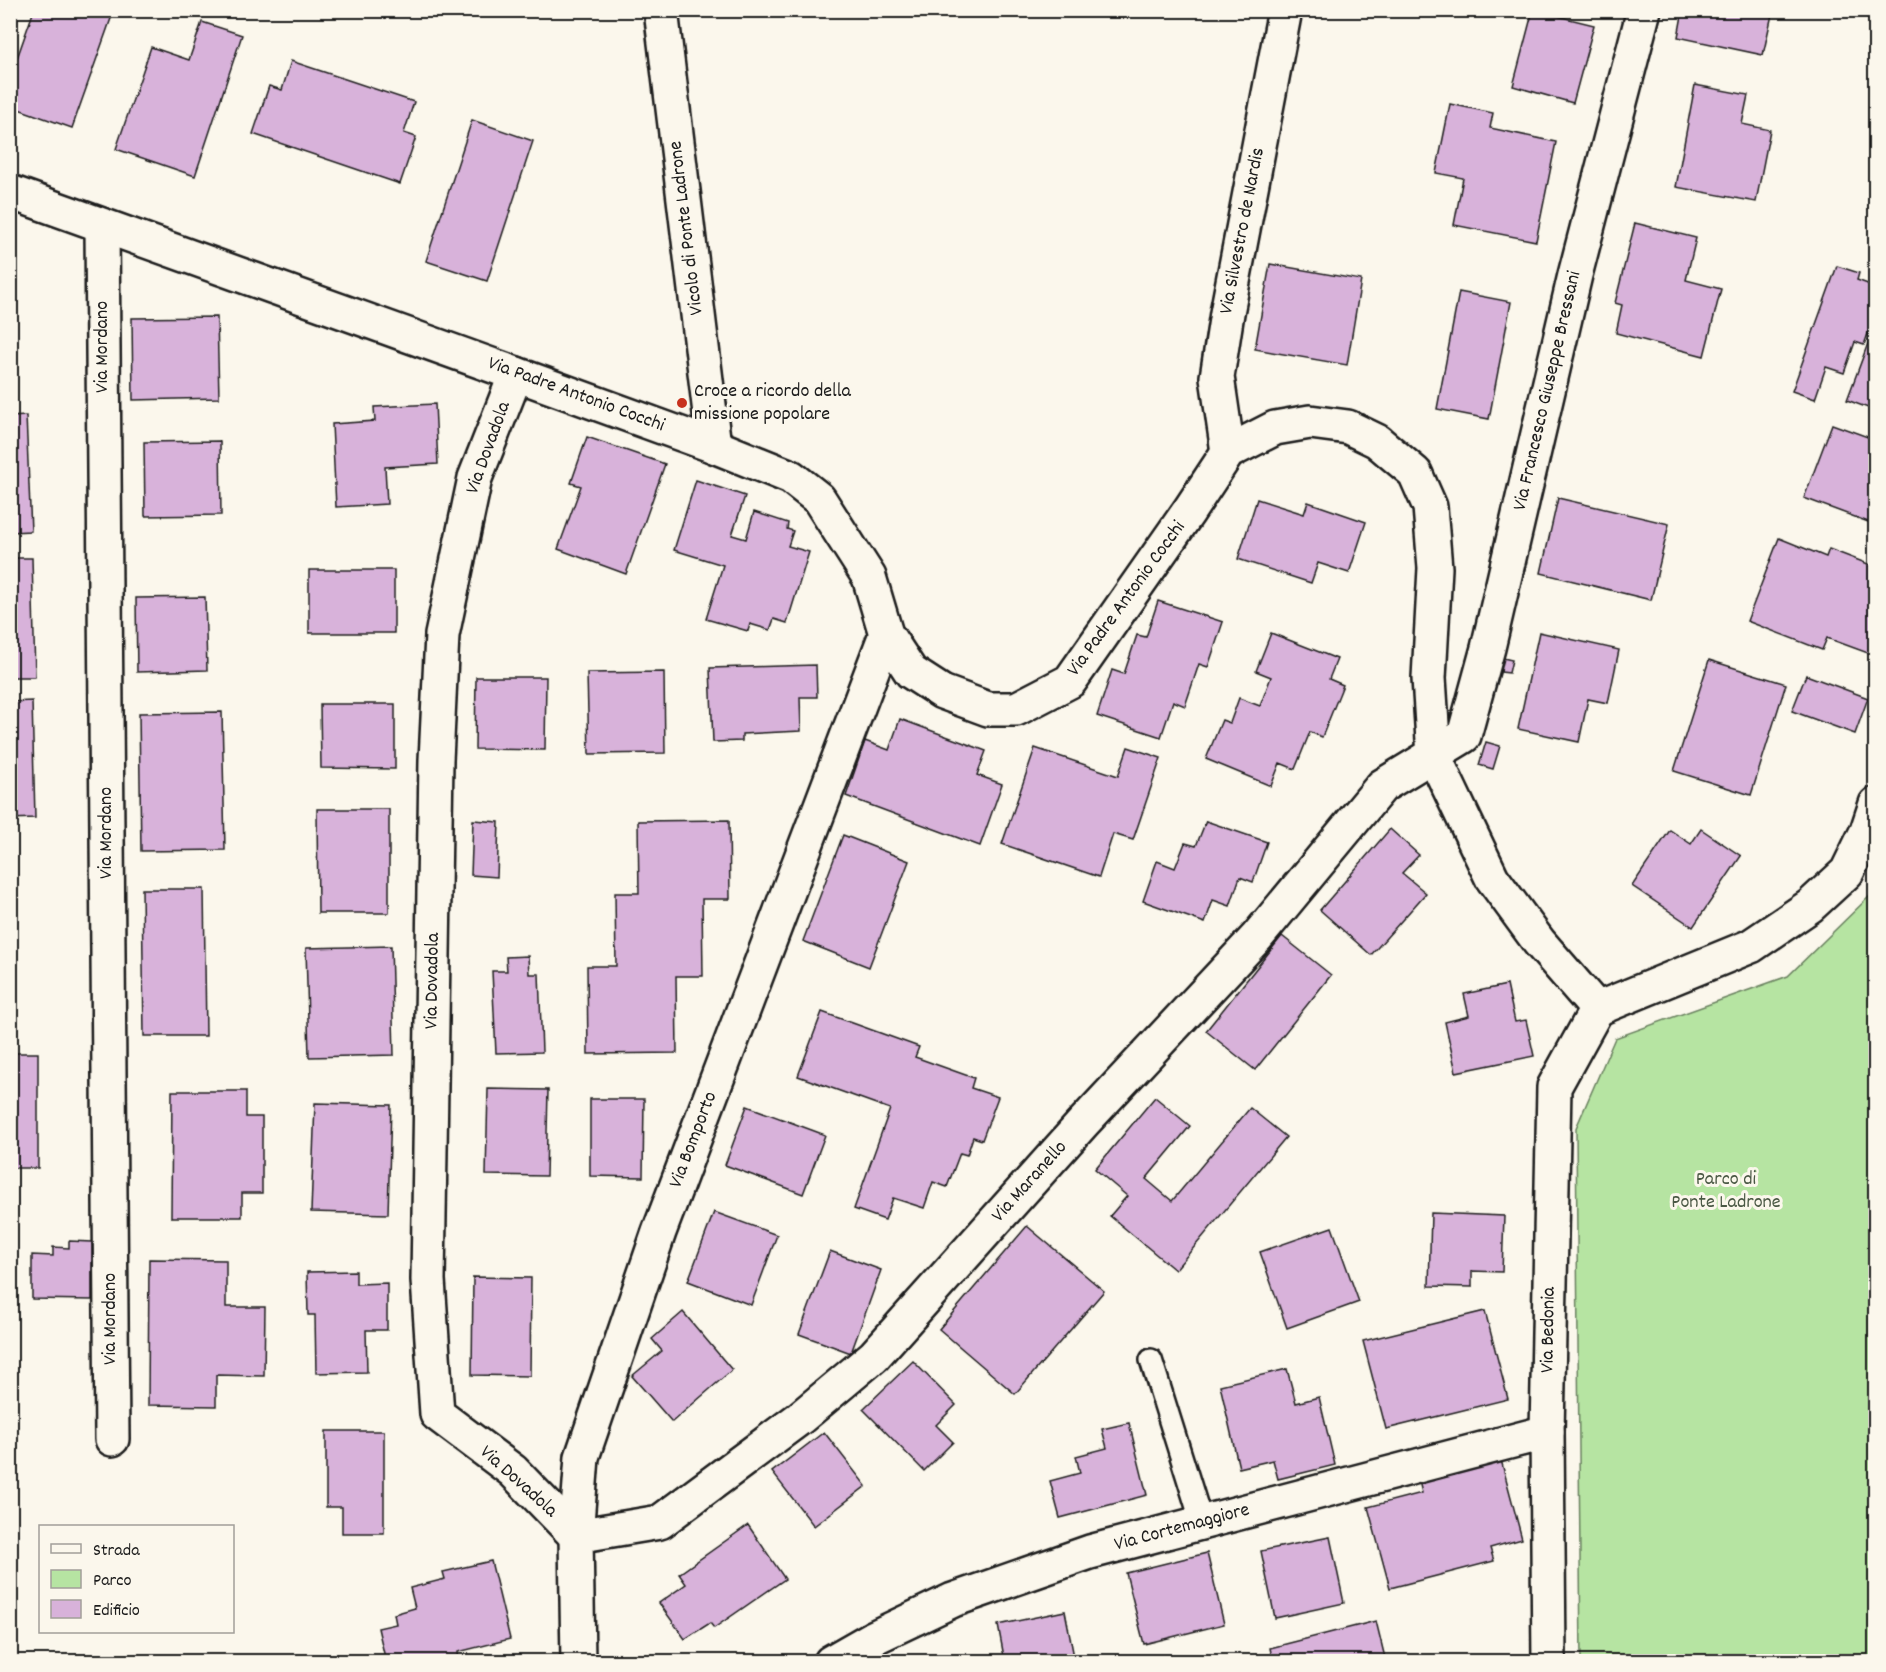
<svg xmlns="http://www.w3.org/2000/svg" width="1886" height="1672" viewBox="0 0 1886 1672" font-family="Dekko,sans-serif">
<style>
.green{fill:#b6e4a2;stroke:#69805f;stroke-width:1.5}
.building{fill:#d8b2da;stroke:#1c1c1c;stroke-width:1.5}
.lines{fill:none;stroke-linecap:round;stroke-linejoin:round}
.lane-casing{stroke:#1c1c1c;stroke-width:26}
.street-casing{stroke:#1c1c1c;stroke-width:38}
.lane{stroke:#fbf7ec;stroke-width:21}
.street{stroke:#fbf7ec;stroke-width:33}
.poi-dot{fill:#c8321e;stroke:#fbf7ec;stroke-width:2}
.labels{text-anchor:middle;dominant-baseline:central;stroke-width:6;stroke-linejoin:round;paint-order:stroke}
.street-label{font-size:20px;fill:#1c1c1c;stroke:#fbf7ec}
.poi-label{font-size:20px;fill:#1c1c1c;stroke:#fbf7ec;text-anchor:start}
.park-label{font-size:20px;fill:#4a5844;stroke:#fbf7ec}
</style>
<rect width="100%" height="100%" fill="#fbf7ec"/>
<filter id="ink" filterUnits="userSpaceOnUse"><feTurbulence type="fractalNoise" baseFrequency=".0167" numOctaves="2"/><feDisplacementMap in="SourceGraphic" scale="12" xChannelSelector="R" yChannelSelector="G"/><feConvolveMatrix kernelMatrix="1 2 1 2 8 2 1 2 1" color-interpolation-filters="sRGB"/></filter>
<g filter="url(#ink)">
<path class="green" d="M1875 891V1661H1581L1576 1128 1615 1038 1788 976Z"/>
<g class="building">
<path d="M34 10H114L72 128 10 106V78Z"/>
<path d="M1533 10 1594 25 1573 103 1513 86Z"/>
<path d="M1683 10H1773L1763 55 1678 37Z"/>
<path d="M202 22 242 35 195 176 116 149 151 47 189 60Z"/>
<path d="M291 61 414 102 404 133 416 137 400 184 253 134 269 86 282 90Z"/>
<path d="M1695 85 1748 95 1742 124 1770 130 1756 202 1676 187Z"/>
<path d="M1450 104 1493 113 1490 128 1556 142 1536 241 1454 225 1463 178 1436 173Z"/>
<path d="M472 120 533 141 487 281 426 261Z"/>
<path d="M1635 223 1696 238 1686 280 1721 289 1704 356 1616 333 1622 305 1615 303Z"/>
<path d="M1270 264 1361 280 1347 365 1255 349Z"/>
<path d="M1837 266 1859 273 1857 280 1876 287V311L1864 345 1855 342 1844 373 1826 367 1815 399 1792 391Z"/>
<path d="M1459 292 1511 302 1489 419 1437 409Z"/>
<path d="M217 317 219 398 133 400 132 318Z"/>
<path d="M1870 338 1876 340V411L1847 400Z"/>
<path d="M435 404 438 464 385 467 387 504 336 507 332 424 375 421 374 407Z"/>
<path d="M26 416 31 531 10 532V417Z"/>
<path d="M1832 424 1876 440V511L1871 523 1804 498Z"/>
<path d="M587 437 665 464 626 574 558 549 581 486 571 483Z"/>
<path d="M220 441 221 515 145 516 144 442Z"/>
<path d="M696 480 745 496 732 535 746 539 754 512 788 523 787 529 793 531 788 546 809 552 787 623 774 619 770 630 750 624 748 631 706 619 723 565 674 550Z"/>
<path d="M1558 498 1669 524 1651 600 1541 573Z"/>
<path d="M1257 499 1304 514 1308 502 1366 522 1349 573 1318 563 1311 583 1238 559Z"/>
<path d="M1779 538 1826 557 1829 549 1876 567V656L1827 638 1822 650 1747 621Z"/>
<path d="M10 558H32L35 677H10Z"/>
<rect x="309" y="570" width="85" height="63"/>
<path d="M205 597 207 670 137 672 136 598Z"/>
<path d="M1158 601 1223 622 1208 667 1199 664 1185 706 1173 701 1161 737 1097 716 1112 670 1124 674 1137 635 1146 637Z"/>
<path d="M1539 632 1619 650 1608 703 1588 699 1579 742 1518 729Z"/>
<path d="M1271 633 1337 659 1329 679 1343 685 1322 737 1310 732 1295 769 1280 763 1271 786 1206 759 1222 720 1230 723 1239 698 1260 706 1271 677 1256 671Z"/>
<path d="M1503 658 1512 660 1509 673 1501 672Z"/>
<path d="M1709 660 1786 684 1751 795 1674 771Z"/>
<path d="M816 665 817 697H800L801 731 742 734V741L713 742 710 668Z"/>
<path d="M664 672 665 753 589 754 587 673Z"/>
<path d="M1806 675 1868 698 1855 734 1792 711Z"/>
<path d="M476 677H546L545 750 475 749Z"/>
<path d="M32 701 35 818 10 819V702Z"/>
<path d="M320 704H395V769L321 768Z"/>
<path d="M222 712 225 850 141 851 139 713Z"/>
<path d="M900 719 986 751 977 775 1002 784 980 846 846 796 865 741 889 750Z"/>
<path d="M1486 742 1500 746 1493 769 1479 765Z"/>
<path d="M1128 747 1161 758 1133 840 1113 834 1099 877 1002 844 1035 748 1118 776Z"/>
<path d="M317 809H389V913H318Z"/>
<path d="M473 820 499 822 497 877 471 875Z"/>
<path d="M729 820 730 899H702L703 976H676L677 1053 588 1054 587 966H616L615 893H639L638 821Z"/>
<path d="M1206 821 1267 842 1253 882 1240 877 1230 906 1213 900 1205 923 1143 901 1157 861 1175 868 1185 843 1196 846Z"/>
<path d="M1390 829 1419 855 1402 873 1426 893 1371 955 1320 910Z"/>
<path d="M1701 829 1741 856 1693 927 1632 886 1670 830 1691 844Z"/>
<path d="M843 835 909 861 869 967 803 941Z"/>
<path d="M142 889H204L206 1036H144Z"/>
<path d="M1282 936 1331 975 1255 1070 1206 1031Z"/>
<path d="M391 946 394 1055 309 1057 306 948Z"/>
<path d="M528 956 529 974H539L542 1052 496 1053 492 971H507L506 957Z"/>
<path d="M1507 985 1515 1022 1526 1020 1534 1056 1456 1072 1445 1022 1469 1016 1464 994Z"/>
<path d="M822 1012 919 1047 915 1057 974 1078 971 1088 998 1097 982 1140 973 1137 967 1155 960 1153 947 1187 933 1182 924 1208 893 1198 885 1220 854 1209 890 1109 798 1076Z"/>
<rect x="10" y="1053" width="28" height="115"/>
<path d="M488 1089 548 1090 546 1176 486 1175Z"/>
<path d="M172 1091H246V1117H262V1193H242V1217H171Z"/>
<path d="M1155 1097 1190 1126 1146 1179 1172 1201 1250 1108 1286 1137 1175 1270 1110 1216 1127 1196 1095 1169Z"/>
<path d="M590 1099H644L643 1177 590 1176Z"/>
<path d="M315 1103 391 1105 388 1214 311 1212Z"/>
<path d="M747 1106 825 1135 803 1194 725 1165Z"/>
<path d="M714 1212 777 1235 751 1305 688 1281Z"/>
<path d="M1431 1213 1504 1216 1502 1272 1472 1271V1287L1429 1286Z"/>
<path d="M1027 1226 1104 1291 1015 1394 939 1329Z"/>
<path d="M1332 1227 1359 1302 1287 1328 1260 1252Z"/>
<path d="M69 1241 92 1242V1300L32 1299V1255L53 1256V1247L69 1248Z"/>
<path d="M830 1251 881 1270 851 1353 799 1334Z"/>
<path d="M149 1259 226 1260V1307H265L264 1376 216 1375V1406L148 1405Z"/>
<path d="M356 1271V1284L387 1283V1330H366L367 1372 316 1373 315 1315H308L307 1272Z"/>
<path d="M473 1277 531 1278 530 1376 472 1375Z"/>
<path d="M1485 1311 1508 1399 1386 1429 1363 1341Z"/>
<path d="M683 1312 732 1370 672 1422 632 1376 662 1351 652 1339Z"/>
<path d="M913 1361 956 1405 936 1425 953 1442 924 1471 863 1409Z"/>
<path d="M1287 1369 1296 1403 1319 1397 1335 1465 1278 1479 1273 1460 1239 1468 1220 1385Z"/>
<path d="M1129 1423 1147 1495 1060 1518 1050 1481 1080 1473 1076 1456 1107 1448 1102 1429Z"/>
<path d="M326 1431H384V1533H342V1507H326Z"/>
<path d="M824 1432 866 1486 814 1526 772 1472Z"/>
<path d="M1500 1456 1522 1539 1490 1548 1494 1561 1390 1588 1368 1507 1422 1493 1418 1477Z"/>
<path d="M748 1525 785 1579 714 1628 710 1623 685 1639 659 1603 686 1584 679 1574Z"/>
<path d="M1330 1537 1344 1603 1275 1618 1261 1551Z"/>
<path d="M1207 1553 1224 1624 1144 1644 1126 1573Z"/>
<path d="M491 1561 510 1639 458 1652 459 1662H386L378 1628 396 1624 394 1614 415 1608 410 1588 445 1579 443 1572Z"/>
<path d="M1065 1611 1075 1662H1005L998 1625Z"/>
<path d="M1376 1621 1386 1662H1273L1270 1648Z"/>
</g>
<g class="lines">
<g class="lane-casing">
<path id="lane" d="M1151 1360 1202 1523"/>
</g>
<g class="street-casing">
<g id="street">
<path d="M661 10 714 446"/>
<path d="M10 192 516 374 714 446 791 477 819 499 869 577 886 634 911 672 942 692 988 709H1016L1070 681 1189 511 1228 452 1275 428 1310 422 1348 427 1377 441 1415 473 1430 507 1435 568 1429 678 1434 756 1492 878 1539 942 1597 1009 1751 946 1810 906 1847 872 1867 831 1876 804"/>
<path d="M102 227 112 1439"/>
<path d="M516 374 475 478 442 635 436 760 428 1280 437 1414 513 1471 576 1536 660 1522 800 1418 874 1356 1083 1123 1257 937 1382 786 1464 736 1488 648 1575 275 1644 10"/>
<path d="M1228 452 1217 377 1227 313 1285 10"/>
<path d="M578 1662 576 1536 582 1457 659 1232 886 634"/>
<path d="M831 1662 873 1638 953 1600 1090 1552 1547 1432"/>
<path d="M1549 1662 1547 1432 1554 1087 1597 1009"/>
</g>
</g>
<use href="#lane" class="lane"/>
<use href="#street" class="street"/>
</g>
</g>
<circle class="poi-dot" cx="682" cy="403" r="6"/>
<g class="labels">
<g class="street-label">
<text transform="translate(687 228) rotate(-97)">Vicolo di Ponte Ladrone</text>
<text transform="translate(1243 231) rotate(-79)">Via Silvestro de Nardis</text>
<text transform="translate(103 347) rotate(-90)">Via Mordano</text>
<text transform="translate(1548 391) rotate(-77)">Via Francesco Giuseppe Bressani</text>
<text transform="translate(576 395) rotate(20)">Via Padre Antonio Cocchi</text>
<text transform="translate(489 448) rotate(-70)">Via Dovadola</text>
<text transform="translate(1127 599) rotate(-54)">Via Padre Antonio Cocchi</text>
<text transform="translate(107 833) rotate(-90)">Via Mordano</text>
<text transform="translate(433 981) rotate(-89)">Via Dovadola</text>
<text transform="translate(694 1140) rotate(-69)">Via Bomporto</text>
<text transform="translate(1030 1182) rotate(-48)">Via Maranello</text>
<text transform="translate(111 1319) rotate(-90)">Via Mordano</text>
<text transform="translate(1549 1330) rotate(-89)">Via Bedonia</text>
<text transform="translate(518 1482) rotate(42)">Via Dovadola</text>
<text transform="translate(1182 1528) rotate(-15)">Via Cortemaggiore</text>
</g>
<g class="poi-label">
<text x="694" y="392">Croce a ricordo della<tspan x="694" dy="23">missione popolare</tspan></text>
</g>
<g class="park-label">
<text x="1726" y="1180">Parco di<tspan x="1726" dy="23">Ponte Ladrone</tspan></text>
</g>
</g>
<rect width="1886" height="1672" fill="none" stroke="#fbf7ec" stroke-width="36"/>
<rect x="18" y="18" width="1850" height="1636" fill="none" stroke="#1c1c1c" stroke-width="2" filter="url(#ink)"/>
<rect x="39" y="1525" width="195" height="108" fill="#fbf7ec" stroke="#a29f99" stroke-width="1.5"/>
<rect x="51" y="1544" width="30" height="9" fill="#fbf7ec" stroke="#a29f99" stroke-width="1.5"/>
<text x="93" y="1555" font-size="18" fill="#1c1c1c">Strada</text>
<rect x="51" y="1570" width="30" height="18" fill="#b6e4a2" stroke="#a29f99" stroke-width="1.5"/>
<text x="93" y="1585" font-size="18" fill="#1c1c1c">Parco</text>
<rect x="51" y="1600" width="30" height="18" fill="#d8b2da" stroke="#a29f99" stroke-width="1.5"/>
<text x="93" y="1615" font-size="18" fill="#1c1c1c">Edificio</text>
</svg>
